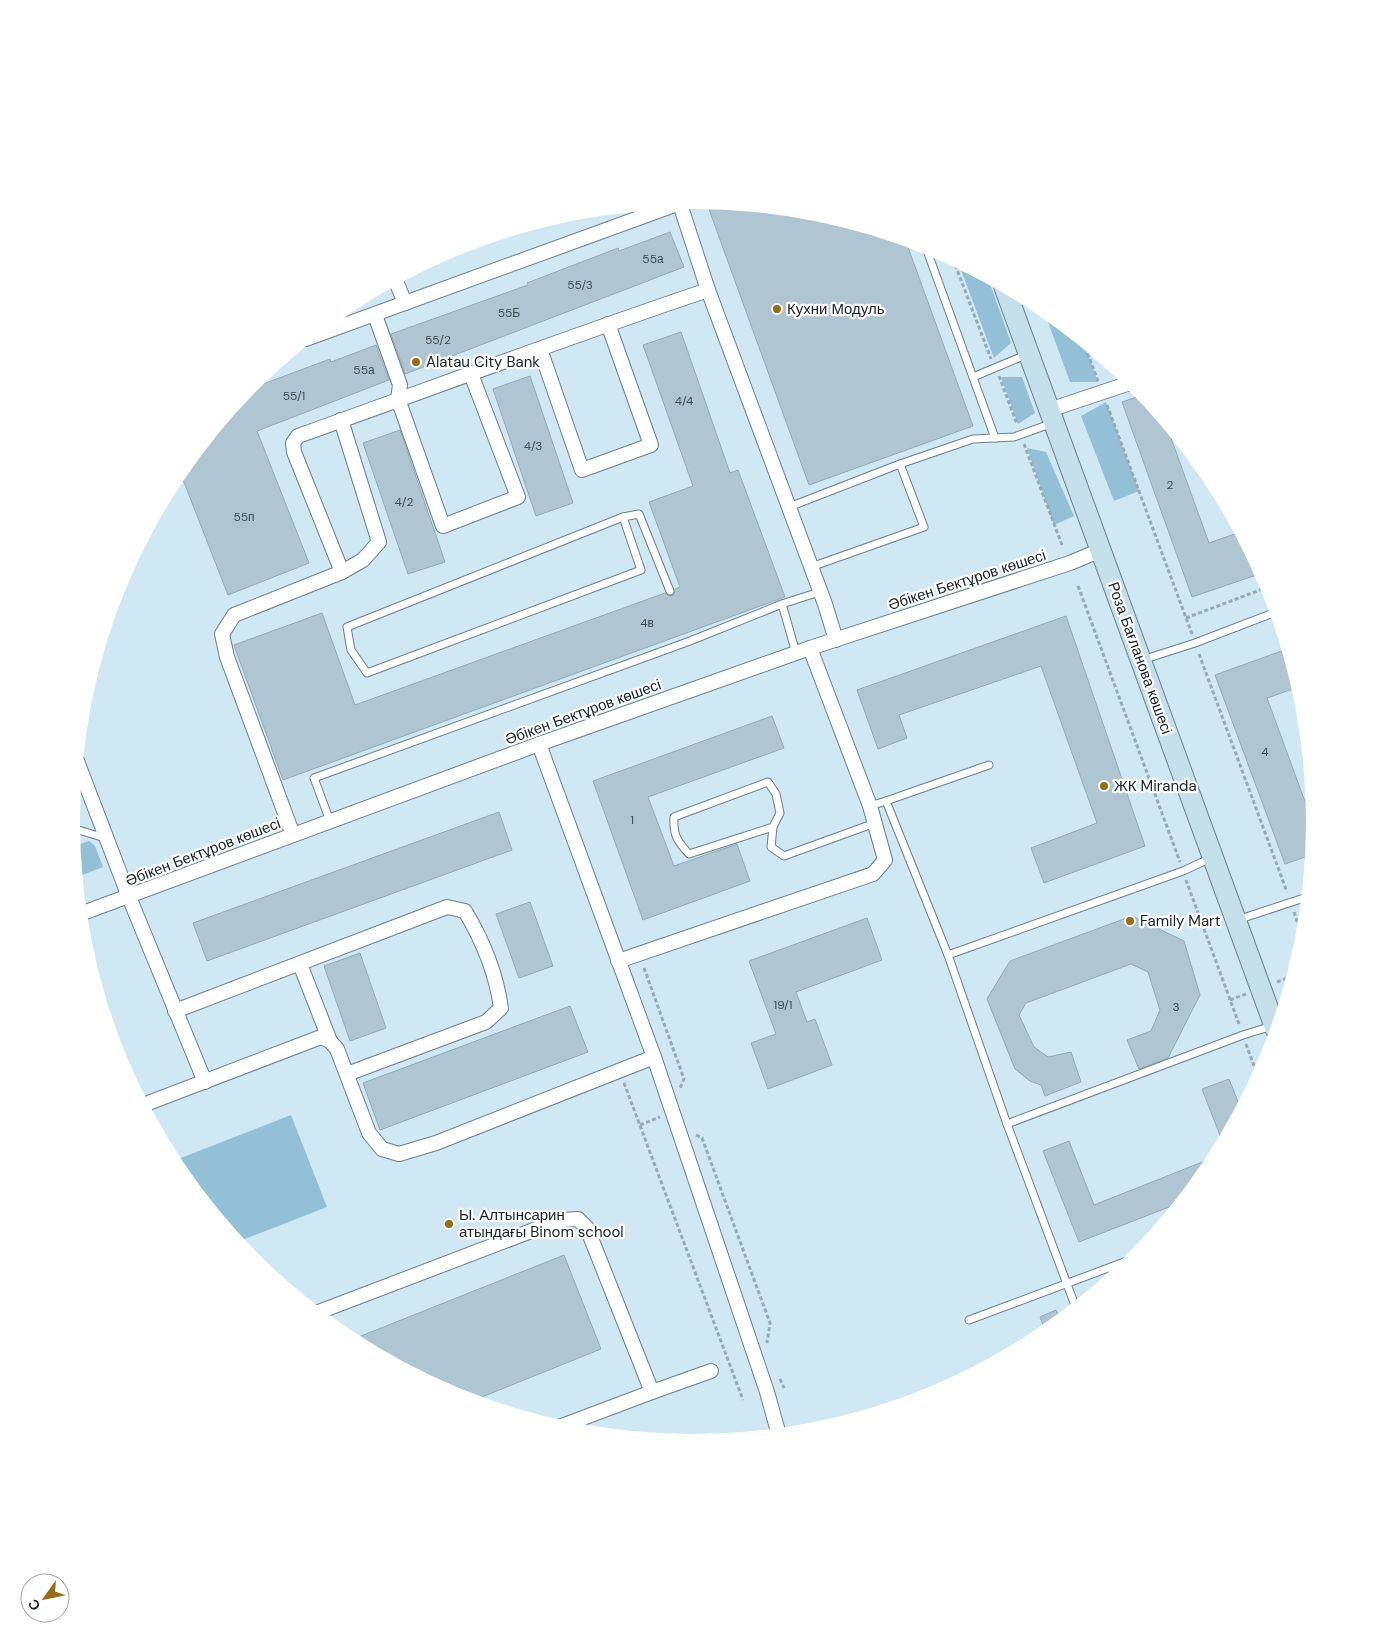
<svg xmlns="http://www.w3.org/2000/svg" width="1386" height="1643" viewBox="0 0 1386 1643" font-family="'DM Sans',sans-serif">
<style>
.green{fill:#93c0d6}
.building{fill:#afc6d2;stroke:#92a9b5}
.lines{fill:none;stroke-linecap:round;stroke-linejoin:round}
.lane-casing{stroke:#697f8a;stroke-width:9}
.street-casing{stroke:#697f8a;stroke-width:16}
.secondary-casing{stroke:#697f8a;stroke-width:22}
.path{stroke:#97aab4;stroke-width:3;stroke-dasharray:4 2.5;stroke-linecap:butt}
.lane{stroke:#fff;stroke-width:7}
.street{stroke:#fff;stroke-width:14}
.secondary{stroke:#c5e0eb;stroke-width:20}
.poi-dot{fill:#976d1a;stroke:#fff;stroke-width:2}
.labels{text-anchor:middle;dominant-baseline:central;stroke-width:4.5;stroke-linejoin:round;paint-order:stroke}
.number-label{font-size:12px;fill:#3d4a50}
.poi-label{font-size:15px;fill:#172024;stroke:#fff;text-anchor:start}
.street-label{font-size:15px;fill:#172024;stroke:#fff}
</style>
<rect width="100%" height="100%" fill="#d0e8f4"/>
<g class="green">
<path d="M958 262 988 278 1011 343 994 358Z"/>
<path d="M1045 310 1083 341 1098 382H1070L1044 311Z"/>
<path d="M1001 377H1022L1035 413 1018 424Z"/>
<path d="M1106 402 1139 491 1114 501 1081 416Z"/>
<path d="M1027 448 1046 452 1074 516 1054 525Z"/>
<path d="M89 841 95 846 103 867 77 877 74 846Z"/>
<path d="M291 1115 327 1207 237 1242 173 1161Z"/>
</g>
<g class="building">
<path d="M706 201 815 212 905 239 973 426 809 485Z"/>
<path d="M670 232 684 267 405 374 391 334 528 285 527 283 618 248 619 251Z"/>
<path d="M681 332 730 473 738 470 785 597 283 780 234 645 322 613 355 705 665 593 669 596 674 595 675 589 680 587 649 502 693 486 643 345Z"/>
<path d="M376 345 389 380 257 431 309 563 228 595 180 472 234 406 246 401 243 394 247 390 330 359 331 362Z"/>
<path d="M530 376 573 503 536 516 493 389Z"/>
<path d="M1143 395 1177 436 1171 438 1209 543 1240 532 1262 573 1192 597 1122 402Z"/>
<path d="M400 430 445 562 408 574 363 443Z"/>
<path d="M1066 616 1145 846 1044 883 1031 848 1097 823 1041 666 899 715 907 738 878 749 857 690Z"/>
<path d="M1287 649 1299 687 1267 698 1307 807 1313 805 1315 822 1311 855 1285 864 1215 675Z"/>
<path d="M772 716 784 748 648 797 674 866 737 844 750 881 643 920 593 781Z"/>
<path d="M499 812 512 850 207 961 193 923Z"/>
<path d="M530 902 553 966 519 978 496 914Z"/>
<path d="M1132 916 1184 941 1200 995 1168 1058 1139 1069 1127 1040 1151 1031 1160 1010 1148 972 1131 964 1026 1003 1019 1015 1034 1047 1048 1057 1071 1052 1081 1082 1045 1096 1041 1085 1030 1081 1015 1069 987 999 1010 961Z"/>
<path d="M867 918 882 960 796 992 807 1022 815 1019 832 1065 768 1089 751 1043 776 1034 749 961Z"/>
<path d="M360 953 386 1028 350 1041 324 966Z"/>
<path d="M570 1006 588 1052 380 1130 363 1083Z"/>
<path d="M1229 1079 1241 1109 1223 1143 1202 1089Z"/>
<path d="M1069 1141 1094 1205 1215 1157 1210 1167 1182 1202 1079 1242 1043 1151Z"/>
<path d="M564 1255 601 1349 472 1401 455 1396 351 1340Z"/>
<path d="M1056 1310 1061 1320 1046 1332 1040 1317Z"/>
</g>
<g class="lines">
<g class="lane-casing">
<g id="lane">
<path d="M925 245 995 438"/>
<path d="M1013 304 1027 299"/>
<path d="M973 377 1028 354"/>
<path d="M789 507 900 464 973 439 1014 437 1053 423"/>
<path d="M623 517 641 570 367 673 351 650 347 627Z"/>
<path d="M623 517 639 514 670 591"/>
<path d="M811 567 924 527 900 464"/>
<path d="M782 604 796 653"/>
<path d="M1142 660 1195 643 1276 612"/>
<path d="M870 806 886 801"/>
<path d="M330 821 314 778 690 641 782 604 819 592"/>
<path d="M773 827 689 854C677 841 673 835 674 817L768 782 776 794 780 813 773 827 771 847 784 856 875 823"/>
<path d="M72 828 105 838"/>
<path d="M1211 858 1183 871 948 955 1007 1124 1243 1035 1272 1026"/>
<path d="M1237 920 1307 897"/>
<path d="M948 955 886 801 989 765"/>
<path d="M1007 1124 1076 1308"/>
<path d="M969 1320 1135 1258"/>
</g>
</g>
<g class="street-casing">
<g id="street">
<path d="M679 201 708 290 825 604 836 640"/>
<path d="M395 279 405 303"/>
<path d="M375 315 400 385 398 399 443 526 518 497 471 374"/>
<path d="M306 339 680 203"/>
<path d="M540 349 582 470 651 445 608 324"/>
<path d="M1049 410 1133 382"/>
<path d="M342 572 294 452 293 443 298 436C435 387 571 336 708 290"/>
<path d="M539 744 654 1057 767 1392 779 1435"/>
<path d="M77 761 129 897 205 1082"/>
<path d="M293 835 227 657 222 634 234 615 342 572 363 560 379 542 341 420"/>
<path d="M80 914 539 744 810 648 1070 563 1101 550"/>
<path d="M618 961 873 874 885 860 870 806 810 648"/>
<path d="M300 964 330 1041"/>
<path d="M175 1011 447 907 465 911C483 941 496 972 501 1008L486 1022 347 1074"/>
<path d="M143 1105 321 1037 330 1041 337 1049 369 1133 382 1149 399 1154 436 1143 654 1057"/>
<path d="M316 1313 560 1220 578 1219 587 1228 652 1392"/>
<path d="M559 1427 652 1392 711 1371"/>
</g>
</g>
<g class="secondary-casing">
<path id="secondary" d="M1004 286 1276 1030"/>
</g>
<g class="path">
<path d="M953 259 991 359"/>
<path d="M1083 341 1098 381"/>
<path d="M999 376 1017 424"/>
<path d="M1107 405 1192 634"/>
<path d="M1024 444 1062 545"/>
<path d="M1078 586 1180 862"/>
<path d="M1186 618 1268 587"/>
<path d="M1199 654 1287 892"/>
<path d="M1186 880 1239 1024"/>
<path d="M1294 912 1303 939"/>
<path d="M644 968 684 1079 680 1088"/>
<path d="M1277 982 1293 976"/>
<path d="M1230 1000 1246 994"/>
<path d="M1246 1044 1258 1077"/>
<path d="M624 1083 743 1400"/>
<path d="M640 1125 660 1117"/>
<path d="M696 1135 702 1138 770 1323 767 1343"/>
<path d="M780 1379 784 1388"/>
</g>
<use href="#lane" class="lane"/>
<use href="#street" class="street"/>
<use href="#secondary" class="secondary"/>
</g>
<g class="poi-dot">
<circle cx="777" cy="309" r="5"/>
<circle cx="416" cy="362" r="5"/>
<circle cx="1104" cy="786" r="5"/>
<circle cx="1130" cy="921" r="5"/>
<circle cx="449" cy="1224" r="5"/>
</g>
<g class="labels">
<g class="number-label">
<text x="653" y="259">55а</text>
<text x="580" y="285">55/3</text>
<text x="509" y="313">55Б</text>
<text x="438" y="340">55/2</text>
<text x="364" y="370">55а</text>
<text x="294" y="396">55/1</text>
<text x="684" y="401">4/4</text>
<text x="533" y="446">4/3</text>
<text x="1170" y="485">2</text>
<text x="404" y="502">4/2</text>
<text x="244" y="517">55п</text>
<text x="647" y="623">4в</text>
<text x="1265" y="752">4</text>
<text x="632" y="820">1</text>
<text x="783" y="1005">19/1</text>
<text x="1176" y="1007">3</text>
</g>
<g class="poi-label">
<text x="787" y="309">Кухни Модуль</text>
<text x="426" y="362">Alatau City Bank</text>
<text x="1114" y="786">ЖК Miranda</text>
<text x="1140" y="921">Family Mart</text>
<text x="459" y="1215">Ы. Алтынсарин<tspan x="459" dy="17">атындағы Binom school</tspan></text>
</g>
<g class="street-label">
<text transform="translate(967 580) rotate(-18)">Әбікен Бектұров көшесі</text>
<text transform="translate(1140 658) rotate(70)">Роза Бағланова көшесі</text>
<text transform="translate(583 712) rotate(-20)">Әбікен Бектұров көшесі</text>
<text transform="translate(203 852) rotate(-21)">Әбікен Бектұров көшесі</text>
</g>
</g>
<path d="M0 0H1386V1643H0ZM692 209H694A612 612 0 0 1 1306 821V822A612 612 0 0 1 694 1434H692A612 612 0 0 1 80 822V821A612 612 0 0 1 692 209Z" fill="#fff" fill-rule="evenodd"/>
<g transform="translate(45 1598) rotate(237)"><circle r="24" fill="#ffffff" stroke="#a2a6a7"/>
<path d="M0-4L9 19L0 12L-9 19Z" fill="#976d1a"/>
<text y="-8" font-size="14" font-weight="bold" text-anchor="middle" fill="#172024">С</text>
</g>
</svg>
